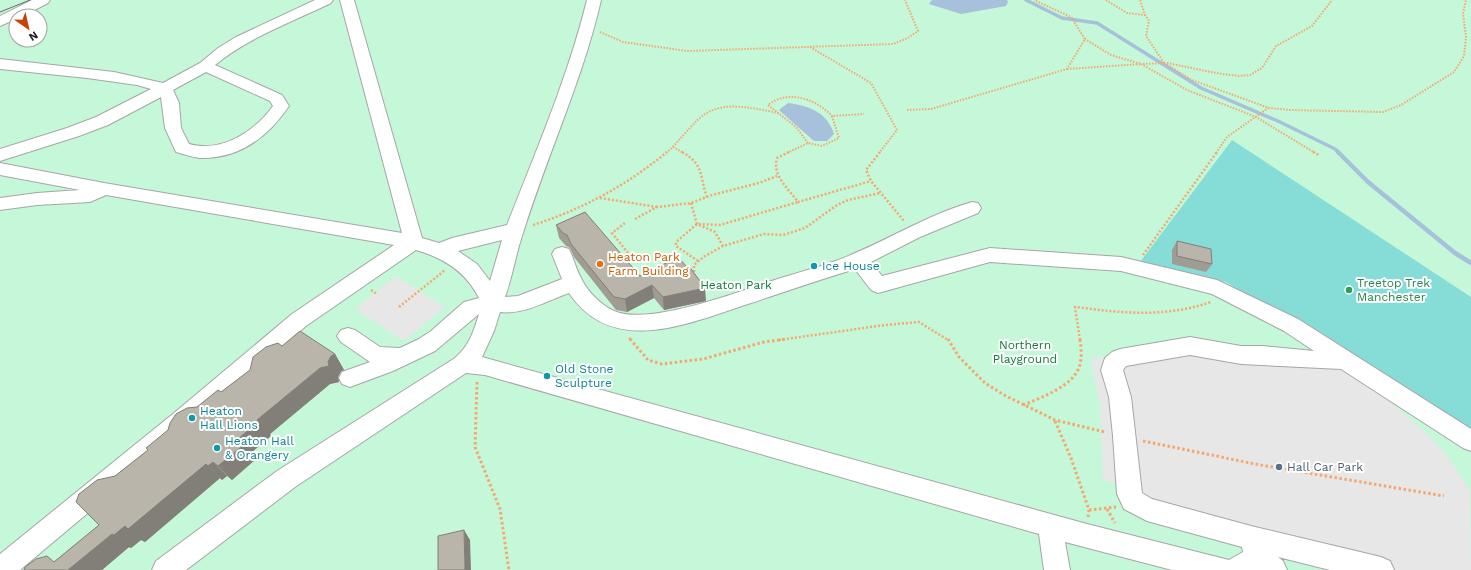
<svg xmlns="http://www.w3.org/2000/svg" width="1471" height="570" viewBox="0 0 1471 570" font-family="'Work Sans',sans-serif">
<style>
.park{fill:#c4f8d8;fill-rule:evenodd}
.pitch{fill:#86dcd6}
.parking{fill:#e7e7e7}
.water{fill:#a7c0dc}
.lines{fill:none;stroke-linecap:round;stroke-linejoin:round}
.stream-far1{stroke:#a7c0dc;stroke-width:3.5}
.stream{stroke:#a7c0dc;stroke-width:4.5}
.minor-casing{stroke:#a6a6a6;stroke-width:2}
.path-far2{stroke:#f6a770;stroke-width:2;stroke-dasharray:1.5 1.5;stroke-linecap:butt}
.path-far1{stroke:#f6a770;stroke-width:2.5;stroke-dasharray:2 2;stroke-linecap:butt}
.path{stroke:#f6a770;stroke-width:3;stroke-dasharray:2.5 2.5;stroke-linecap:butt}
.minor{fill:#fff;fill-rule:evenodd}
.tram{stroke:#6d6d6d;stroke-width:1}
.wall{fill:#9f9c93}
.shaded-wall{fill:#827f78}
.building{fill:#b9b5ab;stroke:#827f78}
.food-dot{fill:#e8710a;stroke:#fff;stroke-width:1.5}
.culture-dot{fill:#0f9aa8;stroke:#fff;stroke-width:1.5}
.leisure-dot{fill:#2e9e5b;stroke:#fff;stroke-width:1.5}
.service-dot{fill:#5c6f8a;stroke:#fff;stroke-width:1.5}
.labels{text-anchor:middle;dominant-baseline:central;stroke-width:4;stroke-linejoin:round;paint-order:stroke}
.food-label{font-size:12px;fill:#c56008;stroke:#fff;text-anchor:start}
.culture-label{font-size:12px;fill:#0d838f;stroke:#fff;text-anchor:start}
.leisure-label{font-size:12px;fill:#27864d;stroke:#fff;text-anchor:start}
.park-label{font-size:12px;fill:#0f7b39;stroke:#fff}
.service-label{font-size:12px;fill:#4e5e75;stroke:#fff;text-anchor:start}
</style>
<rect width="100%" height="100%" fill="#efefe6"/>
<path class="park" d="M0 0H1471V570H0ZM16 16H40V40H16Z"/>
<path class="pitch" d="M1232 140 1471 297V430L1226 282 1140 262Z"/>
<g class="parking">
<path d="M395 276 445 307 404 341 355 309Z"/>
<path d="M1188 341 1229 350 1324 353 1392 404 1422 429 1446 454 1470 490 1471 570H1343L1224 539 1119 485 1103 480 1100 403 1090 359Z"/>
</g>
<g class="water">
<path d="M932 0H1007L1008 2 1006 6 961 14 929 4Z"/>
<path d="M788 103C809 106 827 112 834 134L827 141H814L779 110Z"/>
</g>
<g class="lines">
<path class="stream-far1" d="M1026 0 1062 18 1097 23 1201 88 1280 122 1335 149 1339 153"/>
<path class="stream" d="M1338 152 1368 182 1455 253 1471 263"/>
<g class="minor-casing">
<g id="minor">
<path d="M32 0H50L48 3 23 16H16V19L0 26V16Z"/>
<path d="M315 0H333L331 3C292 22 249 37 215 65L282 95 289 106C268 137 239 159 200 158 192 157 184 154 176 152L165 128 161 97 108 125 79 136 0 161V149L67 128 96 117 151 89 137 85 87 78 0 69V59L114 72 163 83 200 63 218 48 236 37ZM206 72 270 101 273 106C254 132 222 153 189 144L181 128 179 103 173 90Z"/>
<path d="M340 0H354L422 238 439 243 452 238 507 225C536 151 568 77 587 0H601C583 79 548 153 524 230 516 252 513 275 505 297L518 296 562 279 552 254 555 249 562 247 569 249C574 259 576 270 582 280 588 292 601 305 614 311 651 327 745 289 784 277 807 270 831 264 853 254 893 237 930 214 972 202L978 203 981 208 978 213 920 237 871 262 882 276 990 248 1121 257 1217 280 1298 319 1471 429V451L1463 448 1341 369 1241 364 1190 355 1126 366 1123 370 1131 397 1142 493 1152 499 1251 526 1381 557 1390 561 1394 570H1330L1278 557 1283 561 1287 570H1172L1065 542 1070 570H1044L1039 534 485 375 466 373 295 487 186 570H152L156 561 277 471 455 358C469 346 474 331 479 314L435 351 393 371 358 384 350 387 342 384 339 378 342 372 370 362 341 342 337 336 341 330 348 328 355 330 380 347 400 348 419 339 431 331 464 302 479 298C466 272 444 258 416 250L306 326 190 427 20 570H0V554L174 413 292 314 394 245 106 195 90 202 37 205 0 210V198L37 193 80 190 0 175V163L104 183 402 233ZM502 240 490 281 477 264 458 251ZM990 262 1121 271 1212 294 1284 331 1314 351 1263 346H1241L1190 337 1120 349 1112 352 1105 358 1101 370 1109 397 1113 436 1117 494 1124 509 1147 521 1242 547 1243 552 1229 560 1087 524 482 357 494 331 500 312C523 315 547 301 569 293 613 358 689 323 748 304 784 292 819 280 855 269L871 290 878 293Z"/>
</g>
</g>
<g class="path-far2">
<path d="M1106 0 1127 13 1145 15 1140 0"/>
<path d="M600 32 623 42 687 51 893 44 908 38 918 31 905 0"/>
<path d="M810 47 871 83 897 130 879 153"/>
<path d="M1164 63 1192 80 1269 108 1290 110 1383 112 1401 105 1454 72 1464 56 1466 37 1463 14 1466 0"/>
<path d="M1167 63 1216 73 1238 76 1250 75 1262 68 1276 46 1312 26 1332 0"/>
<path d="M1141 64 1187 90 1256 117 1315 153"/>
<path d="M1143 64 1164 63 1146 36 1149 21 1145 15"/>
<path d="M1067 69 1141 64 1111 55 1085 39"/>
<path d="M907 110 931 109 1067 69 1085 39 1071 17 1034 0"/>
<path d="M808 143 796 127 768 105C788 89 816 99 832 116"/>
<path d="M673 147 684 153"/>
<path d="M666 153C679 142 688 128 701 117 722 99 755 109 779 113"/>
<path d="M787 153 808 143 822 146 839 138 832 116 864 114"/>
<path d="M1216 153 1227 137 1268 108"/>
</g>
<g class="path-far1">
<path d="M682 152C705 165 699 176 707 197"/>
<path d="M789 152 777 158C772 176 788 188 798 202L871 181"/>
<path d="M880 152 866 170 871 181 904 221"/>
<path d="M1313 152 1319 155"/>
<path d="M600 198 657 207"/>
<path d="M691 203 697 224 715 232 723 246"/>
<path d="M635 219 657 207 691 203 712 195 759 183 777 176"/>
<path d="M533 225C583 209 627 185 667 152"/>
<path d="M1143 255 1217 152"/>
<path d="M621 257 628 253 612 233 625 223"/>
<path d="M698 261 676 246V242L697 224 720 225 798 202"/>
<path d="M694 276V265L705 256 723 246 764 234 783 235 805 228 837 205 848 200 880 193"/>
<path d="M371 290 377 294"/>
<path d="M399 307 445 270"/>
<path d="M629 338 631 340"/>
<path d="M779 340 885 325 919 322 948 340"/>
<path d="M1080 340 1075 307C1123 313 1164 318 1211 302"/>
</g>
<g class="path">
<path d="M630 339 648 360 662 364 703 359 764 342 786 339"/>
<path d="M948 339 959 357 985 383 1004 395 1055 420 1105 432"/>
<path d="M477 382 475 447 500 509 509 570"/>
<path d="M1023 405C1041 398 1076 385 1080 364 1082 356 1081 347 1080 339"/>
<path d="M1055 421 1071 458 1089 510 1088 517"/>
<path d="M1143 441 1255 464 1444 496"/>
<path d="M1107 509 1115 523"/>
<path d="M1089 510 1116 507"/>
</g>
<use href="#minor" class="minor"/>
<path class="tram" d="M0 12 30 0"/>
</g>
<g class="wall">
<path d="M556 225 640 276 706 301 664 310 654 298 627 312 616 310 574 257 570 248 566 246 559 238Z"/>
<path d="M1177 241 1212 264 1206 272 1172 264V250Z"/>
<path d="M282 346 335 354 344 370 341 371 338 377 339 382 330 384 270 434 271 436 252 452 257 458 232 480 227 476 222 480 220 478 145 542 141 540 131 548 129 547 102 570H24L55 561 99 525 115 476 148 450 197 407 221 392Z"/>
</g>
<g class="shaded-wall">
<path d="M652 285 654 298 627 312 625 299Z"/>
<path d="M705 288 706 301 664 310 663 297Z"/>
<path d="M335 354 344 370 341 371 338 377 339 382 330 384 270 434 271 436 252 452 257 458 232 480 218 466 238 439 257 420 328 362 331 356Z"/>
<path d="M213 462 227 476 222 480 208 466Z"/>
<path d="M206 464 220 478 145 542 141 540 131 548 129 547 102 570H68L112 534 125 526Z"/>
<path d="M464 530 470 540 471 570H465Z"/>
</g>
<g class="building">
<path d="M585 212 640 276 678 257 687 267 689 266 705 288 663 297 652 285 625 299 614 297 571 244 567 235 563 233 556 225Z"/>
<path d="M1177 241 1211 249 1212 264 1177 256Z"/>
<path d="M300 331 335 354 331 356 328 362 329 366 320 368 257 420 259 421 238 439 245 444 218 466 213 462 208 466 206 464 128 529 125 526 114 535 112 534 68 570H24L25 567 36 559 47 556 54 562 99 525 76 502 79 494 97 480 115 476 148 450 146 448 168 430 170 423 176 414 187 408 197 407 218 390 221 392 250 370 253 357 266 347 278 343 282 346Z"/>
<path d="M464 530 465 570H438V536Z"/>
</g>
<circle class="food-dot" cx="600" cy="264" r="4"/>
<g class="culture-dot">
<circle cx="814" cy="266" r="4"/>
<circle cx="547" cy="376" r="4"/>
<circle cx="192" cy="418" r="4"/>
<circle cx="217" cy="448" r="4"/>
</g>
<circle class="leisure-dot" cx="1349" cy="290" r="4"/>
<circle class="service-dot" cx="1279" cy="467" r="4"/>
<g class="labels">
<g class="food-label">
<text x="608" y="257">Heaton Park<tspan x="608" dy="14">Farm Building</tspan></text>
</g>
<g class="culture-label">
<text x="822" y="266">Ice House</text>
<text x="555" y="369">Old Stone<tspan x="555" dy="14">Sculpture</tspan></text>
<text x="200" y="411">Heaton<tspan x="200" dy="14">Hall Lions</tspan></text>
<text x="225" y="441">Heaton Hall<tspan x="225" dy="14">&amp; Orangery</tspan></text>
</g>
<g class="leisure-label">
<text x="1357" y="283">Treetop Trek<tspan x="1357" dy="14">Manchester</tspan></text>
</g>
<g class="park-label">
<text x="736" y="285">Heaton Park</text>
<text x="1025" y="345">Northern<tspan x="1025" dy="14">Playground</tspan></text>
</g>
<g class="service-label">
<text x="1287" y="467">Hall Car Park</text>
</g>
</g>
<g transform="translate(28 28) rotate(146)"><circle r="19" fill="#ffffff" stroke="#a5a5a5"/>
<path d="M0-3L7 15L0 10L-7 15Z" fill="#c84206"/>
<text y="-6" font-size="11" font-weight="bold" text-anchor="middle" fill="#1f1f1f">N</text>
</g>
</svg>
